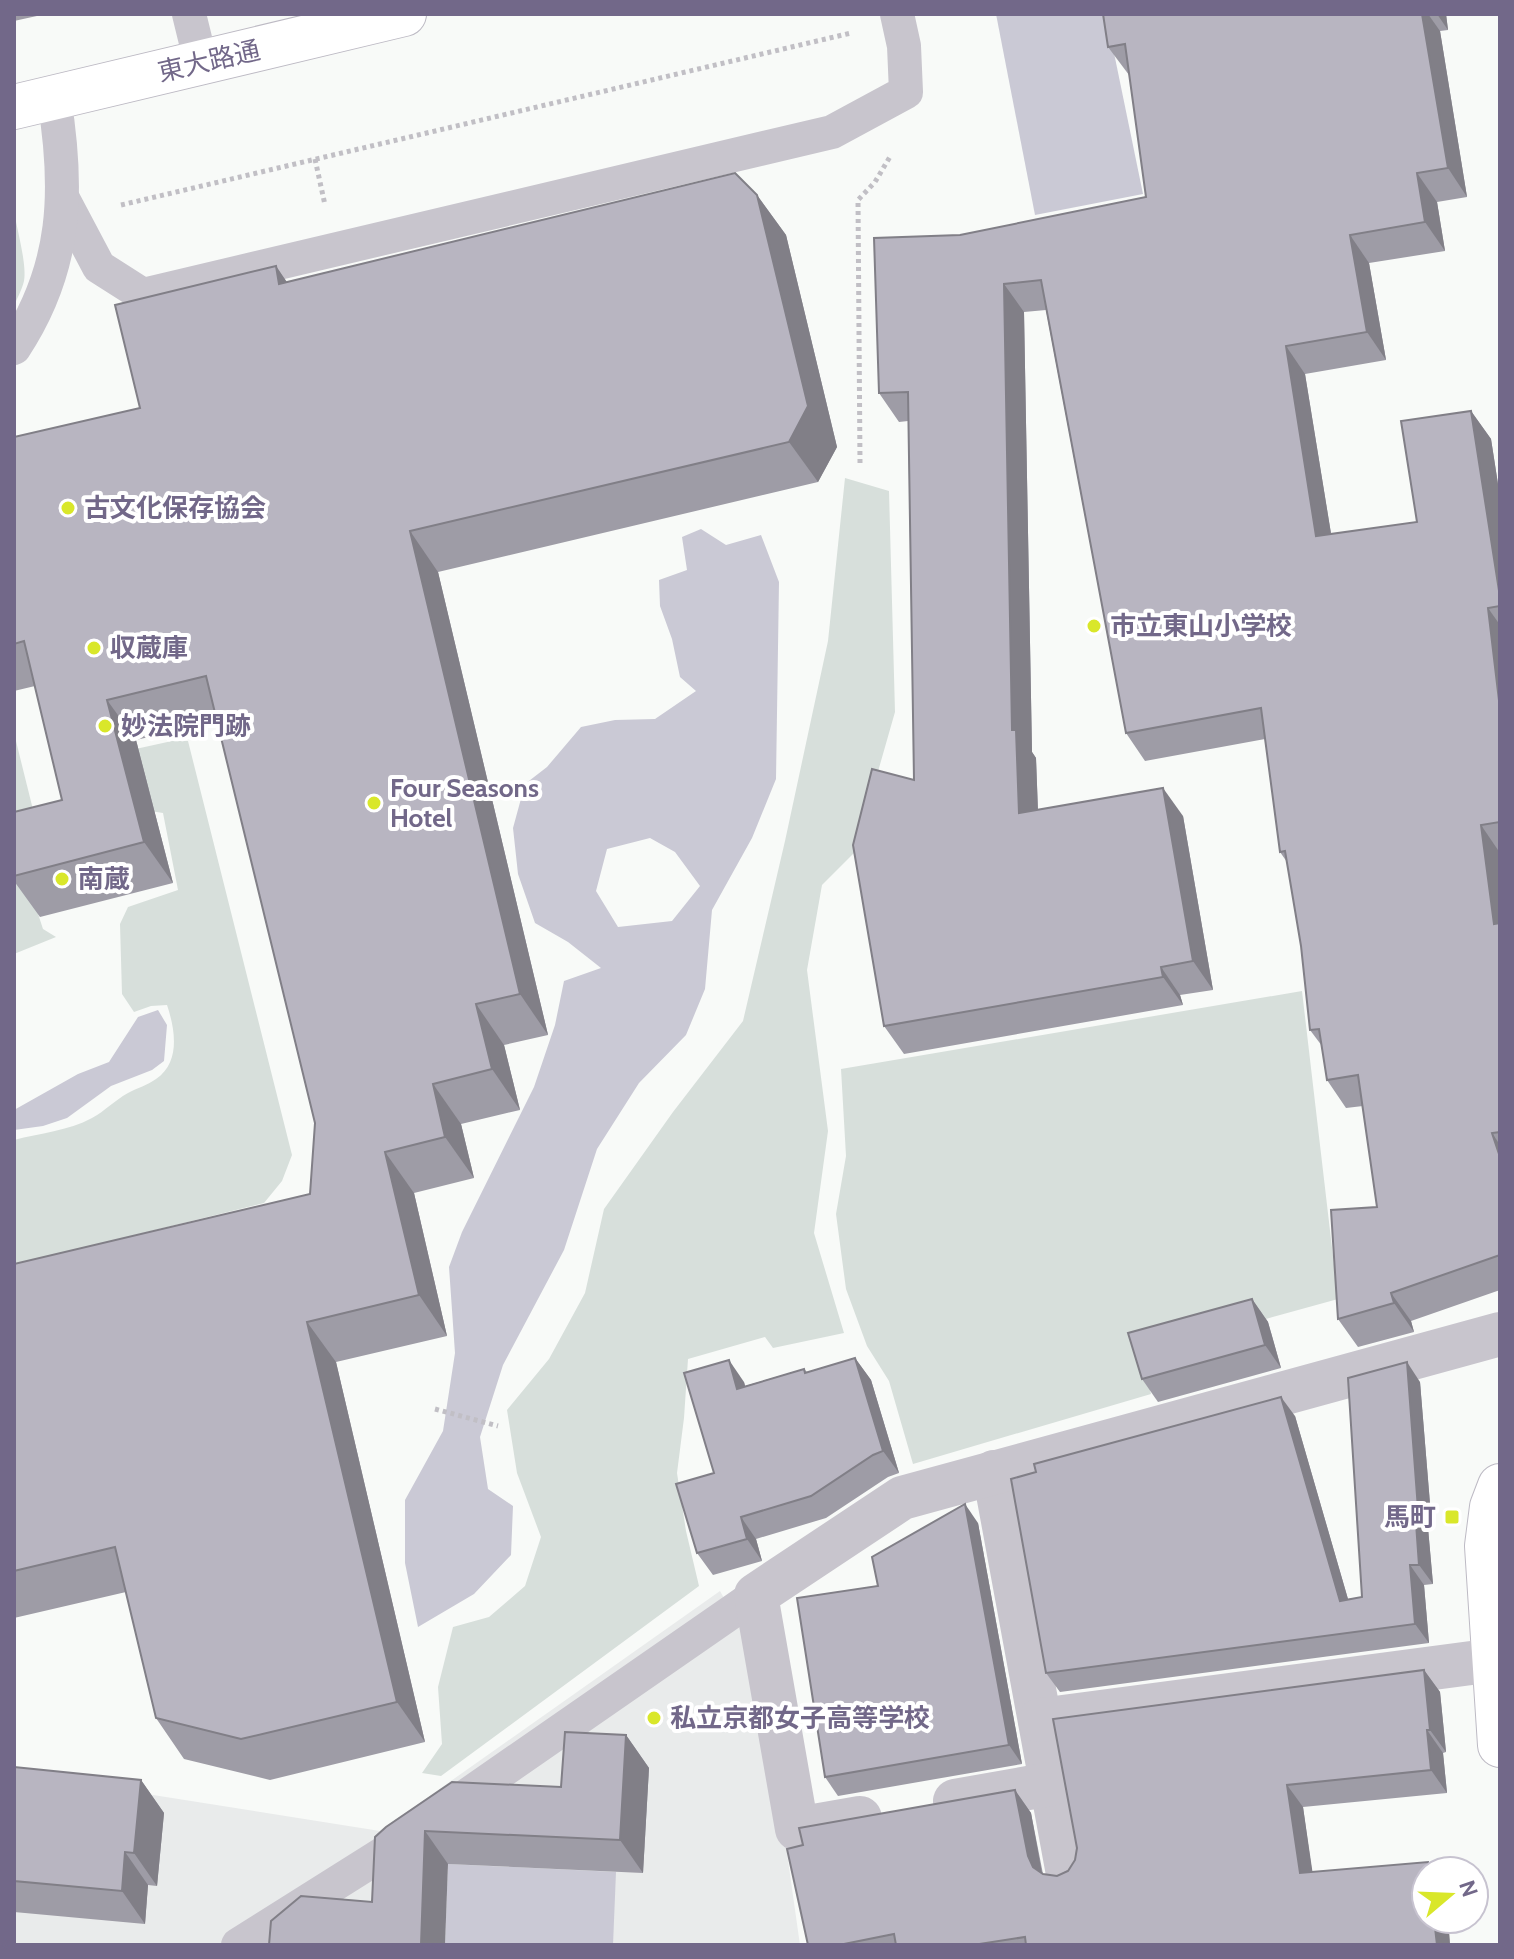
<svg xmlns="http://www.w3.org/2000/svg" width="1514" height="1959" viewBox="0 0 1514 1959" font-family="Cabin,'Noto Sans JP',sans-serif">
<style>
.built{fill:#e9ebeb}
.green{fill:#d7dfdb}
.water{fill:#cac9d5;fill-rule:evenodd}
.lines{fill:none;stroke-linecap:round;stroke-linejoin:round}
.secondary-casing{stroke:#bdbac4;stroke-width:46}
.path{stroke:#c1bfc5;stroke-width:5;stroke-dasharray:4 4;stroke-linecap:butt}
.lane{stroke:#c8c5cd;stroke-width:34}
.street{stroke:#c8c5cd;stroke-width:44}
.secondary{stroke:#fff;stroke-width:44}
.wall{fill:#9e9ca6}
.shaded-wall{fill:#817f87}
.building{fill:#b8b5c1;stroke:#817f87;stroke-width:2}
.poi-dot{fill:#d9e72a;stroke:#fff;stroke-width:3}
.labels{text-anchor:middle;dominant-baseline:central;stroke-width:8;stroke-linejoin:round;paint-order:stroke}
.street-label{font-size:26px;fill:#726889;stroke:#fff}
.poi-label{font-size:26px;font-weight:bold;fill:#726889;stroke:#fff;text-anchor:start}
</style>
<rect width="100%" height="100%" fill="#f8faf8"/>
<path class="built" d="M720 1591 760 1662 800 1945H14V1773L380 1831Z"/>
<g class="green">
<path d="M14 211C17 230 27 264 24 281 22 290 17 298 14 306Z"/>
<path d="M845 478 889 491 895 712 855 852 822 885 807 970 828 1131 814 1233 844 1333 773 1348 765 1337 688 1359 684 1418 677 1473 686 1531 699 1586 441 1776 422 1773 442 1744 438 1687 453 1627 489 1617 525 1586 541 1537 517 1473 507 1410 549 1359 585 1293 604 1209 673 1112 743 1021 785 841 828 641Z"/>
<path d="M14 733 41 842 20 859 43 929 56 937 14 954Z"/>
<path d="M172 741H188L292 1155 282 1181 264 1203 14 1265V1140C40 1133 68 1131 92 1118 105 1111 115 1100 128 1093 137 1088 148 1085 156 1079 181 1062 175 1029 167 1005L151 1006 134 1012 122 994 120 924 128 907 178 890 163 813 138 809 99 757Z"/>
<path d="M1302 991 1338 1299 1142 1353 1151 1394 913 1464 889 1381 867 1346 846 1289 836 1214 846 1156 841 1069Z"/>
</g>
<g class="water">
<path d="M996 14H1106L1143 194 1035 215Z"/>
<path d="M701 529 726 545 761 535 779 582 776 779 752 838 712 910 705 989 686 1035 639 1083 597 1149 564 1250 503 1365 480 1437 488 1489 513 1506 511 1555 474 1594 418 1627 405 1563V1500L443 1431 455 1353 449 1267 462 1232 534 1087 555 1025 564 981 601 968 568 942 535 923 518 874 513 828 525 784 547 767 581 727 615 720 655 719 696 691 680 677 672 639 660 606 659 580 687 570 682 537ZM650 838 675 852 700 886 672 921 618 927 596 891 607 849Z"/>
<path d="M158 1010 167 1025 164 1061 152 1070 111 1086 67 1118 43 1126 14 1130V1110L78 1074 109 1062 138 1017Z"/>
<path d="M448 1864 616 1872 613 1945H445Z"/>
</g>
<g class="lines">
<g class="secondary-casing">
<g id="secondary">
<path d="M14 107 404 14"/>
<path d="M1500 1486 1492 1507 1487 1546 1500 1745"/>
</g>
</g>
<g class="path">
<path d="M315 159 325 205"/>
<path d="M121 205 851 33"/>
<path d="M860 463 858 200 875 182 891 155"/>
<path d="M435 1409 498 1426"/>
</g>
<g class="lane">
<path d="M189 14 201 63"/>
<path d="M63 199 99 267 143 295 832 132 906 92 904 46 897 14"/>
<path d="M14 348C67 268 69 190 54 98"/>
<path d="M238 1945 381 1855 756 1595"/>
</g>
<g class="street">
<path d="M994 1472 1068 1874"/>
<path d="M1040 1720 1494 1660"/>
<path d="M955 1801 1051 1784"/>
<path d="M860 1818 797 1829 756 1595 902 1498 1500 1334"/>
</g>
<use href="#secondary" class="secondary"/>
</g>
<g class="wall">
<path d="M14 14H46L14 21Z"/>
<path d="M1103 14H1446L1448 30 1440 31 1467 197 1437 202 1445 251 1369 263 1386 360 1305 374 1331 534 1417 522 1471 411 1491 439 1500 497V1290L1411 1321 1414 1332 1358 1347 1338 1319 1377 1207 1363 1106 1346 1108 1327 1080 1322 1046 1310 1030 1301 946 1287 862 1280 852 1265 739 1145 761 1126 733 1046 310 1024 312 1032 752 1036 758 1038 810 1183 816 1213 990 1180 995 1183 1005 904 1054 884 1026 914 780 908 421 899 422 879 393 960 235 1146 197 1129 75 1108 47Z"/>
<path d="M757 195 786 235 837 447 818 482 438 572 548 1035 504 1045 520 1110 461 1124 474 1178 414 1193 447 1336 336 1362 425 1742 270 1780 184 1759 156 1718 126 1592 14 1618V1264L310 1194 315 1123 217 721 136 740 173 883 40 917 14 881V812L62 800 35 686 14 691V437L140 408 276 266 286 282Z"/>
<path d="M1252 1299 1268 1322 1281 1368 1158 1402 1142 1379Z"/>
<path d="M855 1358 871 1380 899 1473 888 1477 826 1518 756 1539 762 1561 713 1575 697 1553 714 1473 744 1382 745 1386 804 1369 807 1372Z"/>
<path d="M1420 1382 1432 1528H1428L1433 1584 1424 1585 1429 1643 1060 1692 1046 1673 1036 1472 1295 1416 1348 1599 1362 1597Z"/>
<path d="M978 1523 1022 1764 838 1796 825 1777 878 1586Z"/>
<path d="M1424 1670 1440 1692 1446 1752 1443 1753 1447 1793 1303 1807 1312 1872 1448 1919 1450 1945H808L1015 1790 1031 1813 1043 1874 1057 1876Z"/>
<path d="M626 1735 649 1768 643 1873 448 1864 372 1902 375 1837 561 1787Z"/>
<path d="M14 1767 141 1780 164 1813 157 1886 148 1885 145 1924 14 1912Z"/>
</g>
<g class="shaded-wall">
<path d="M1422 14H1428L1440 31 1467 197 1448 168Z"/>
<path d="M1437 14H1446L1448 30Z"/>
<path d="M1417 173 1437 202 1445 251 1425 222Z"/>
<path d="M757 195 786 235 837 447 818 482 789 442Z"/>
<path d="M1350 235 1369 263 1386 360 1367 332Z"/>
<path d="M276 266 304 307 279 284Z"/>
<path d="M1004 284 1024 312 1032 752 1036 758 1039 841 1019 813 1012 730Z"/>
<path d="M1286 346 1305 374 1336 564 1316 536Z"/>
<path d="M1471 411 1491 439 1500 497V597Z"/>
<path d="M410 531 438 572 548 1035 520 994Z"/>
<path d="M1488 608 1500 625V709Z"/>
<path d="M107 700 136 740 173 883 144 842Z"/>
<path d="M1163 788 1183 816 1213 990 1193 961Z"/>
<path d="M1481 825 1500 853V932L1494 924Z"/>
<path d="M1161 967 1180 995 1183 1005 1163 977Z"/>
<path d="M476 1004 504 1045 520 1110 492 1069Z"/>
<path d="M433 1084 461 1124 474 1178 445 1137Z"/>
<path d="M1492 1133 1500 1145V1157Z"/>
<path d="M385 1152 414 1193 447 1336 419 1295Z"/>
<path d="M1391 1293 1411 1321 1414 1332 1394 1303Z"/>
<path d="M1252 1299 1268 1322 1281 1368 1265 1345Z"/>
<path d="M307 1322 336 1362 425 1742 397 1702Z"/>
<path d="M855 1358 871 1380 899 1473 883 1451Z"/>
<path d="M729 1360 744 1382 752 1411 737 1389Z"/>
<path d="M1407 1362 1420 1382 1432 1528 1418 1509Z"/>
<path d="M1281 1397 1295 1416 1354 1620 1340 1601Z"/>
<path d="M965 1504 978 1523 1022 1764 1009 1745Z"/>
<path d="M1415 1509 1428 1528 1433 1584 1419 1565Z"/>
<path d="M741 1517 756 1539 762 1561 747 1539Z"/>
<path d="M1410 1565 1424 1585 1429 1643 1415 1624Z"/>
<path d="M1424 1670 1440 1692 1446 1752 1430 1730Z"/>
<path d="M1427 1730 1443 1753 1447 1793 1431 1770Z"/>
<path d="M626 1735 649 1768 643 1873 620 1840Z"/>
<path d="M141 1780 164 1813 157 1886 134 1853Z"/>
<path d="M1287 1785 1303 1807 1316 1896 1300 1873Z"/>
<path d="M1015 1790 1031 1813 1043 1879 1033 1867 1028 1856Z"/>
<path d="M425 1831 448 1864 445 1945H421Z"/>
<path d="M125 1852 148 1885 145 1924 122 1891Z"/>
<path d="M1428 1862 1435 1871H1429Z"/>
<path d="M1434 1919H1448L1450 1945H1437Z"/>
</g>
<g class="building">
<path d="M1103 14H1422L1448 168 1417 173 1425 222 1350 235 1367 332 1286 346 1316 536 1417 522 1401 421 1471 411 1500 597V606L1488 608 1500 709V822L1481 825 1494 924 1500 923V1132L1492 1133 1500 1157V1255L1391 1293 1394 1303 1338 1319 1331 1210 1377 1207 1358 1075 1327 1080 1319 1029 1310 1030 1301 946 1285 851 1280 852 1261 708 1126 733 1041 280 1004 284 1012 730H1016L1019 813 1163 788 1193 961 1161 967 1163 977 884 1026 853 845 872 769 914 780 908 392 879 393 874 238 960 235 1146 197 1125 44 1108 47Z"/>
<path d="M735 173 757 195 808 406 789 442 410 531 520 994 476 1004 492 1069 433 1084 445 1137 385 1152 419 1295 307 1322 397 1702 241 1739 156 1718 115 1547 14 1571V1264L310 1194 315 1123 206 676 107 700 144 842 14 876V812L62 800 24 641 14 644V437L140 408 115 305 276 266 279 284Z"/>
<path d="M1252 1299 1265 1345 1142 1379 1128 1333Z"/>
<path d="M855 1358 883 1451 873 1455 811 1496 741 1517 747 1539 697 1553 676 1484 714 1473 684 1373 729 1360 737 1389 804 1369 805 1373Z"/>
<path d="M1407 1362 1418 1509H1415L1419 1565H1410L1415 1624 1046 1673 1011 1479 1036 1472 1034 1464 1281 1397 1340 1601 1362 1597 1348 1378Z"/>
<path d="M965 1504 1009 1745 825 1777 797 1598 878 1586 872 1557Z"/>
<path d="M1424 1670 1430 1730H1427L1431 1770 1287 1785 1300 1873 1428 1862 1429 1871H1426V1919H1434L1437 1945H1026L1025 1937 973 1945H896L894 1934 839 1945H808L787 1849 803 1845 799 1828 1015 1790 1028 1856 1033 1867 1043 1874 1057 1876 1068 1871 1075 1860 1077 1848 1053 1719Z"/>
<path d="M565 1732 626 1735 620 1840 425 1831 421 1945H269L271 1921 301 1896 372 1902 375 1837 386 1827 452 1782 561 1787Z"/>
<path d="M14 1767 141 1780 134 1853 125 1852 122 1891 14 1881Z"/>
</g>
<g class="poi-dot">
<circle cx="68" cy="508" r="8"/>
<circle cx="1094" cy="626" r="8"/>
<circle cx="94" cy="648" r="8"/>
<circle cx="105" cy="726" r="8"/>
<circle cx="374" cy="803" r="8"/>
<circle cx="62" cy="879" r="8"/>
<rect x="1444" y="1509" width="16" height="16" rx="4"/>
<circle cx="654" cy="1718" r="8"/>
</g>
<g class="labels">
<g class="street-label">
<text transform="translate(209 61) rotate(-13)">東大路通</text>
</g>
<g class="poi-label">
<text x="84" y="508">古文化保存協会</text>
<text x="1110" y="626">市立東山小学校</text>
<text x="110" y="648">収蔵庫</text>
<text x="121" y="726">妙法院門跡</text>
<text x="390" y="788">Four Seasons<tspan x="390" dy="30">Hotel</tspan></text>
<text x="78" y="879">南蔵</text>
<text x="1436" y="1517" text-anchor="end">馬町</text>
<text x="670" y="1718">私立京都女子高等学校</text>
</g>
</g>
<rect width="1514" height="1959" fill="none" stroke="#726889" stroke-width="32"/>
<g transform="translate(1450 1895) rotate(71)"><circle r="38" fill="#ffffff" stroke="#c7c3d0" stroke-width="2"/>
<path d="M0-6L14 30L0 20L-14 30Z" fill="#d9e72a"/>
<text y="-12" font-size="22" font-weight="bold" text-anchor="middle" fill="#726889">N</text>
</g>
</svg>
